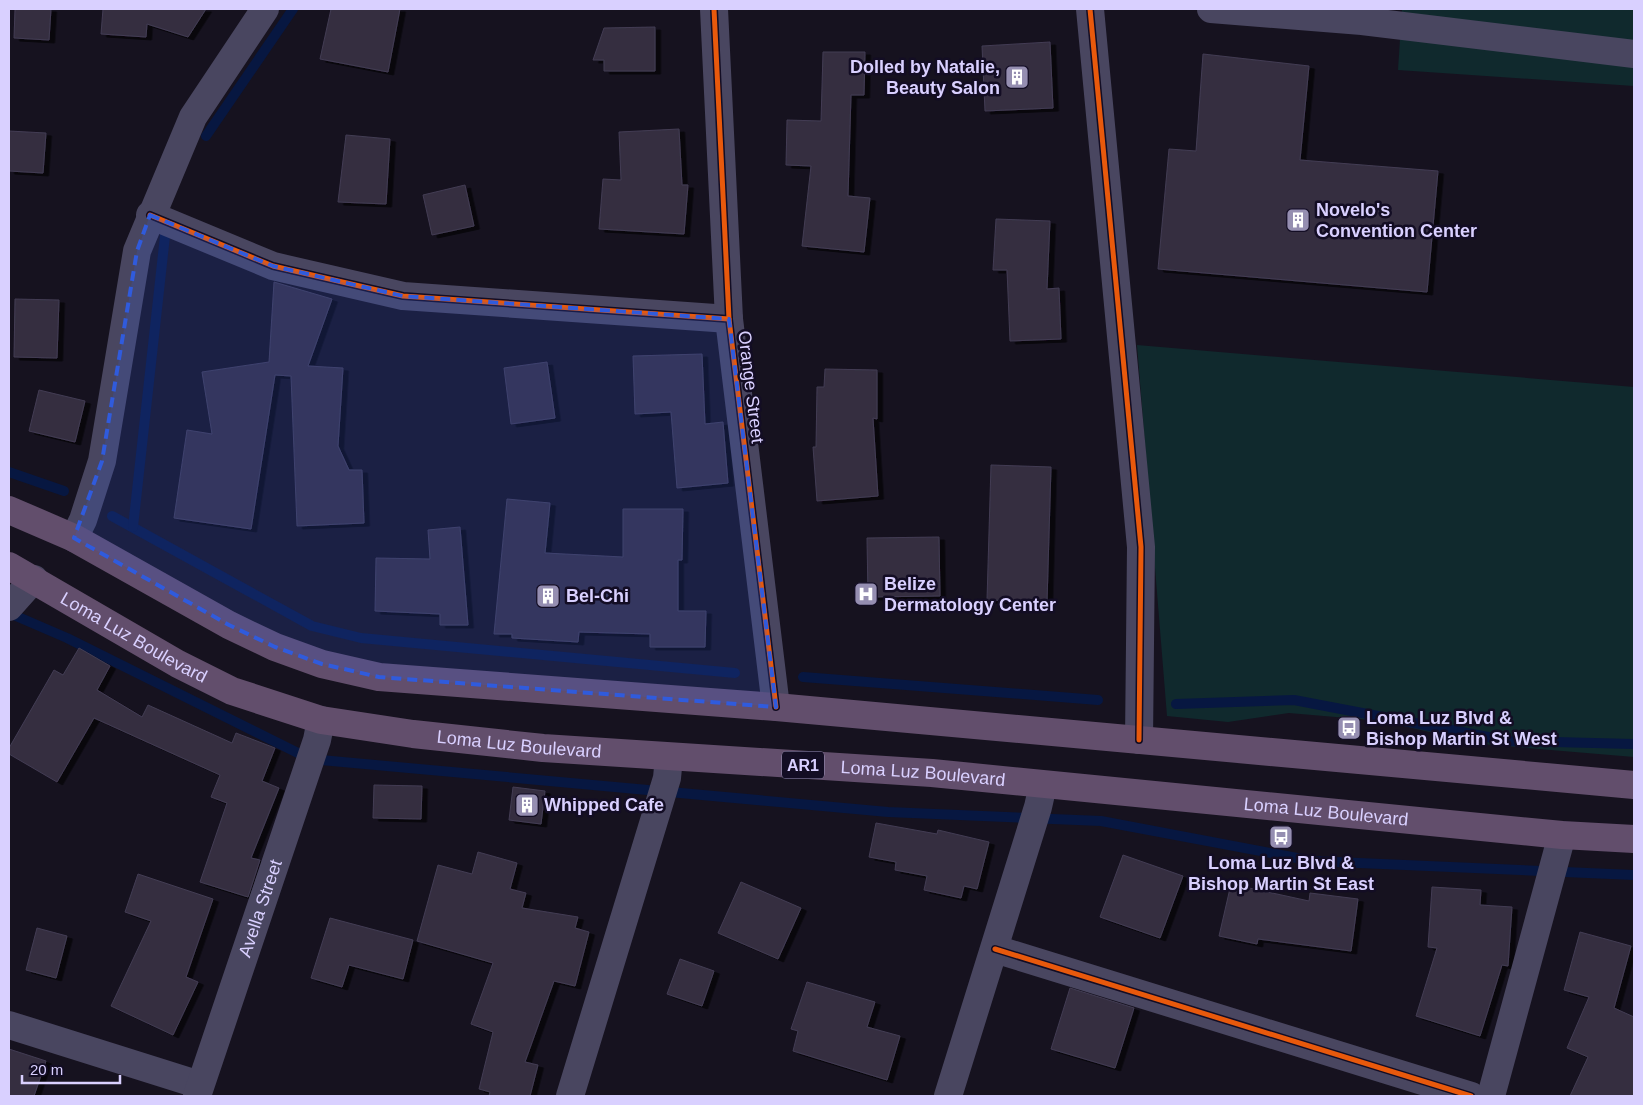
<svg xmlns="http://www.w3.org/2000/svg" width="1643" height="1105" viewBox="0 0 1643 1105" font-family="Arial,sans-serif">
<style>
.green{fill:#10292d}
.lines{fill:none;stroke-linecap:round;stroke-linejoin:round}
.stream{stroke:#071741;stroke-width:10}
.building{fill:#342f41;stroke:#433c53;filter:url(#shadow)}
.minor{stroke:#494660;stroke-width:28}
.tertiary{stroke:#494660;stroke-width:28}
.trunk{stroke:#624e6c;stroke-width:28}
.cycleway-casing{stroke:#130d24;stroke-width:8}
.cycleway{stroke:#e8590c;stroke-width:5}
.marked{fill:#305bdc;fill-opacity:0.2;stroke:#305bdc;stroke-width:4;stroke-dasharray:10 6;stroke-linejoin:round}
.labels{text-anchor:middle;dominant-baseline:central;stroke-width:5;stroke-linejoin:round;paint-order:stroke}
.shield{fill:#130d24;stroke:#9e96bd;stroke-width:1}
.shield-label{font-size:16px;font-weight:bold;fill:#d9d0ff}
.poi-label{font-size:18px;font-weight:bold;fill:#d9d0ff;stroke:#130d24;text-anchor:start}
.street-label{font-size:18px;fill:#d9d0ff;stroke:#130d24}
</style>
<defs>
<filter id="shadow"><feDropShadow dx="5.5" dy="3" stdDeviation="0" flood-color="#0009"/></filter>
</defs>
<rect width="100%" height="100%" fill="#16121f"/>
<g class="green">
<path d="M1402 9H1634V86L1398 70Z"/>
<path d="M1137 345 1634 387V757L1481 744 1382 721 1289 713 1228 722 1167 716Z"/>
</g>
<g class="lines">
<g class="stream">
<path d="M206 136 293 9"/>
<path d="M9 472 64 491"/>
<path d="M112 516 312 626 361 638 735 673"/>
<path d="M133 527 166 227"/>
<path d="M9 613 67 638 310 759 888 812 1101 821 1313 861 1634 875"/>
<path d="M803 677 1098 700"/>
<path d="M1176 704 1294 700 1509 741 1634 744"/>
</g>
</g>
<g class="building">
<path d="M15 9H51L49 40 14 38Z"/>
<path d="M103 9H206L188 37 147 24 146 37 101 34Z"/>
<path d="M331 9H400L388 72 320 59Z"/>
<path d="M655 27V71H604V60H593L604 28Z"/>
<path d="M1050 42 1053 108 985 111 982 46Z"/>
<path d="M823 52H865L864 95H851L848 196 870 198 864 252 802 246 811 166 786 165 787 120 821 121Z"/>
<path d="M1203 54 1309 66 1300 160 1438 171 1427 292 1158 269 1169 149 1196 151Z"/>
<path d="M679 129 682 185H688L684 234 599 229 603 179 621 180 619 132Z"/>
<path d="M9 131 46 133 43 173 9 171Z"/>
<path d="M346 135 390 139 386 204 338 202Z"/>
<path d="M465 185 474 226 432 235 423 195Z"/>
<path d="M996 219 1050 221 1047 289 1059 288 1061 339 1010 341 1007 270H993Z"/>
<path d="M274 282 332 299 308 366 343 368 338 446 349 470H362L364 523 297 526 291 376 275 375 251 529 174 518 187 430 212 434 202 372 269 362Z"/>
<path d="M15 299 59 300 57 358 14 357Z"/>
<path d="M702 354 705 424 723 422 728 483 677 488 671 412 635 414 633 356Z"/>
<path d="M547 362 555 418 511 424 504 368Z"/>
<path d="M825 369 877 370V419L873 418 878 496 817 501 813 447H816L817 387H824Z"/>
<path d="M39 390 85 401 75 442 29 431Z"/>
<path d="M991 465 1051 467 1047 602 987 600Z"/>
<path d="M507 499 550 503 545 553 623 557V509H683L682 560H678V611H706L705 647H650V634L579 632 578 642 512 638V634H494Z"/>
<path d="M460 527 468 625H440V614L375 611 376 558 430 559 428 530Z"/>
<path d="M939 537 940 596 868 597 867 538Z"/>
<path d="M79 648 110 666 97 690 142 717 148 705 232 743 236 733 275 748 262 781 279 788 251 858 260 860 248 897 200 882 227 803 211 797 220 775 94 718 57 782 9 754V748L54 670 63 675Z"/>
<path d="M374 785 422 786 421 819 373 818Z"/>
<path d="M513 787 545 791 541 824 509 820Z"/>
<path d="M876 823 937 834 938 830 989 842 977 889 964 886 961 898 924 890 927 876 895 870 896 862 869 857Z"/>
<path d="M478 852 517 863 510 889 526 893 522 908 578 917 575 928 589 932 575 986 554 981 525 1062 538 1065 530 1096H489L490 1092 479 1089 493 1032 471 1024 493 963 417 941 438 865 472 874Z"/>
<path d="M1123 855 1183 876 1160 938 1100 917Z"/>
<path d="M138 874 213 899 186 977 198 982 173 1035 111 1006 151 921 125 912Z"/>
<path d="M741 882 801 908 778 959 718 933Z"/>
<path d="M1231 884 1309 901 1310 893 1358 899 1351 951 1258 939 1257 944 1219 936Z"/>
<path d="M1432 887 1481 890 1480 905 1512 907 1508 966 1502 965 1480 1036 1416 1016 1437 948 1428 947Z"/>
<path d="M330 918 413 940 403 979 349 965 342 987 311 978Z"/>
<path d="M37 928 67 936 56 978 26 970Z"/>
<path d="M1580 932 1631 946 1614 1008 1634 1017V1096H1570L1588 1057 1567 1048 1589 997 1564 990Z"/>
<path d="M680 959 714 971 702 1006 667 994Z"/>
<path d="M807 982 875 1002 867 1027 900 1036 887 1080 793 1051 798 1031 791 1029Z"/>
<path d="M1070 988 1134 1008 1115 1068 1051 1049Z"/>
<path d="M9 1049 46 1061 34 1096H9Z"/>
</g>
<g class="lines">
<g class="minor">
<path d="M714 9 729 319 776 707"/>
<path d="M1090 9 1141 547 1139 740"/>
<path d="M1211 9 1362 21 1634 54"/>
<path d="M150 215 273 266 403 296 729 319"/>
<path d="M74 538 83 520 102 461 137 251 193 117 265 9"/>
<path d="M995 949 1471 1096"/>
<path d="M9 1025 200 1085"/>
<path id="s1" d="M197 1096 317 740 321 720"/>
<path d="M570 1096 667 778 669 757"/>
<path d="M1491 1096 1562 835"/>
</g>
<g class="tertiary">
<path d="M9 607 34 579"/>
<path d="M948 1096 1038 807 1043 785"/>
</g>
<g class="trunk">
<path d="M9 510 74 538 229 625 275 647 322 664 379 677 776 707 1634 785"/>
<path id="s2" d="M9 566 178 664 232 691 321 720 413 734 543 748 932 773 1562 835 1634 839"/>
</g>
<g class="cycleway-casing">
<g id="cycleway">
<path d="M714 9 729 319 776 707"/>
<path d="M1090 9 1141 547 1139 740"/>
<path d="M150 215 273 266 403 296 729 319"/>
<path d="M995 949 1471 1096"/>
</g>
</g>
<use href="#cycleway" class="cycleway"/>
</g>
<path class="marked" d="M150 215 273 266 403 296 729 319 776 707 379 677 322 664 275 647 229 625 74 538 102 461 137 251Z"/>
<defs>
<g id="building-square" transform="scale(1.25)"><rect x="-9" y="-9" width="18" height="18" rx="4" fill="#958eb1" stroke="#130d24"/><path d="M-4-6H4V6H1V3H-1V6H-4ZM-2.5-4.3h1.7v1.8h-1.7ZM.8-4.3h1.7v1.8H.8ZM-2.5-1h1.7V.8h-1.7ZM.8-1h1.7V.8H.8Z" fill="#fff"/></g>
<g id="hospital-square" transform="scale(1.25)"><rect x="-9" y="-9" width="18" height="18" rx="4" fill="#958eb1" stroke="#130d24"/><path d="M-5-5h3v3.5h4V-5h3V5h-3V1.5h-4V5h-3Z" fill="#fff"/></g>
<g id="bus-square" transform="scale(1.25)"><rect x="-9" y="-9" width="18" height="18" rx="4" fill="#958eb1" stroke="#130d24"/><path d="M-5-6H5V4H4V6H2V4H-2V6H-4V4H-5ZM-3.5-4V0h7V-4ZM-3.5 1.2v1.5H-2V1.2ZM2 1.2v1.5H3.5V1.2Z" fill="#fff"/></g>
</defs>
<g fill-rule="evenodd">
<use href="#building-square" x="1017" y="77"/>
<use href="#building-square" x="1298" y="220"/>
<use href="#hospital-square" x="866" y="594"/>
<use href="#building-square" x="548" y="596"/>
<use href="#bus-square" x="1349" y="728"/>
<use href="#building-square" x="527" y="805"/>
<use href="#bus-square" x="1281" y="837"/>
</g>
<g class="labels">
<rect class="shield" x="782" y="751.5" width="42" height="27" rx="4"/>
<g class="shield-label">
<text x="803" y="765">AR1</text>
</g>
<g class="poi-label">
<text x="1000" y="67" text-anchor="end">Dolled by Natalie,<tspan x="1000" dy="21">Beauty Salon</tspan></text>
<text x="1316" y="210">Novelo's<tspan x="1316" dy="21">Convention Center</tspan></text>
<text x="884" y="584">Belize<tspan x="884" dy="21">Dermatology Center</tspan></text>
<text x="566" y="596">Bel-Chi</text>
<text x="1366" y="718">Loma Luz Blvd &amp;<tspan x="1366" dy="21">Bishop Martin St West</tspan></text>
<text x="544" y="805">Whipped Cafe</text>
<text x="1281" y="863" text-anchor="middle">Loma Luz Blvd &amp;<tspan x="1281" dy="21">Bishop Martin St East</tspan></text>
</g>
<g class="street-label">
<text transform="translate(751 387) rotate(83)">Orange Street</text>
<text stroke="none"><textPath href="#s2" startOffset="144">Loma Luz Boulevard</textPath></text>
<text stroke="none"><textPath href="#s2" startOffset="549">Loma Luz Boulevard</textPath></text>
<text stroke="none"><textPath href="#s2" startOffset="954">Loma Luz Boulevard</textPath></text>
<text stroke="none"><textPath href="#s2" startOffset="1359">Loma Luz Boulevard</textPath></text>
<text stroke="none"><textPath href="#s1" startOffset="198">Avella Street</textPath></text>
</g>
</g>
<rect width="1643" height="1105" fill="none" stroke="#d9d0ff" stroke-width="20"/>
<path d="M22 1075v8h98v-8" fill="none" stroke="#d9d0ff" stroke-width="2.5"/>
<text x="30" y="1075" font-size="15" fill="#d9d0ff" stroke="#130d24" stroke-width="4" paint-order="stroke">20 m</text>
</svg>
